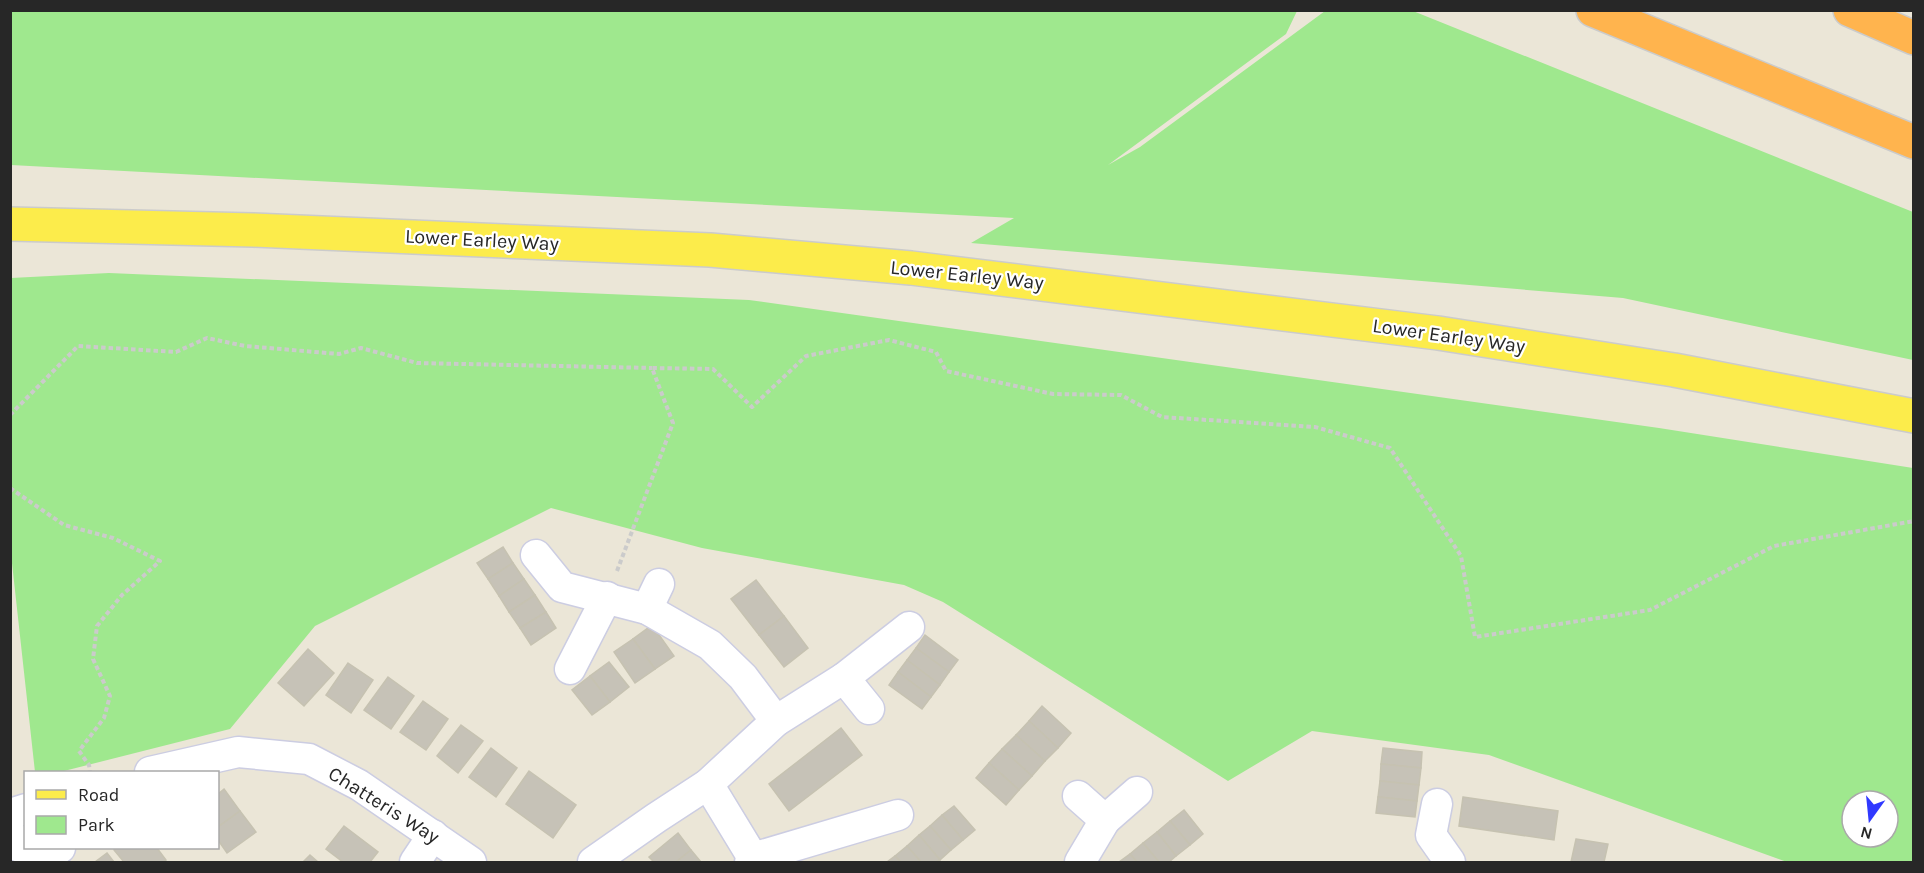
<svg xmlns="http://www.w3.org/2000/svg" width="1924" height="873" viewBox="0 0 1924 873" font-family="Karla,sans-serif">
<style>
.green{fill:#9fe88e;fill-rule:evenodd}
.building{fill:#c6c2b7;stroke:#c6c2b1;stroke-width:1.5}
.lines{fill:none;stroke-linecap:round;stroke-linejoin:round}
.minor-casing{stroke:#cccde2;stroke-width:33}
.major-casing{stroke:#cbcbcb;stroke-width:36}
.highway-casing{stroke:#cbcbcb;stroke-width:36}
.path{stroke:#cbcbcb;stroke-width:4;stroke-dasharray:4.5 3;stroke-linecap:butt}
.minor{stroke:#fff;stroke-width:30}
.major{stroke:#fcec4b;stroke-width:33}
.highway{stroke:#ffb44e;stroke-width:33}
.labels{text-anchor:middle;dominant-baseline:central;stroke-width:4.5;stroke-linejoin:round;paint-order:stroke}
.street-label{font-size:20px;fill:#272727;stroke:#fff}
</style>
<rect width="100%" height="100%" fill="#ebe6d7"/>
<g class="green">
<path d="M10 11H1297L1286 34 1108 165 1140 147 1325 11H1413L1913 212V360L1623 298 971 243 1014 218 11 165Z"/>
<path d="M109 273 749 300 1659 428 1913 468V862H1787L1489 755 1312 731 1228 781 943 602 904 585 702 548 551 508 315 626 230 729 60 772H35L10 545 11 278ZM1852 801H1888V837H1852Z"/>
</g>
<g class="building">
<path d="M503 547 513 563 488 579 477 563Z"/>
<path d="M513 563 524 579 499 596 488 579Z"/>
<path d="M524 579 535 595 509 612 499 596Z"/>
<path d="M756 580 784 616 759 635 731 599Z"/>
<path d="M535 595 546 612 520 628 509 612Z"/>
<path d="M546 612 556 628 531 645 520 628Z"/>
<path d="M784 616 808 648 784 667 759 635Z"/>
<path d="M652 625 674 656 655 669 633 639Z"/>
<path d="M925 635 958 660 949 672 916 648Z"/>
<path d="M633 639 655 669 635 683 614 652Z"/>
<path d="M916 648 949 672 940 685 907 660Z"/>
<path d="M308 649 334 673 304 706 278 683Z"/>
<path d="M907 660 940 685 931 697 898 672Z"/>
<path d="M609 662 629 687 610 702 590 676Z"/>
<path d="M348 663 373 680 351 713 326 695Z"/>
<path d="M898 672 931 697 922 709 889 685Z"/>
<path d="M590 676 610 702 592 715 572 690Z"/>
<path d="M388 677 414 696 391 729 364 710Z"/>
<path d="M423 701 448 719 426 750 400 732Z"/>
<path d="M1042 706 1071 733 1058 748 1029 721Z"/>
<path d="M1029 721 1058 748 1045 761 1016 735Z"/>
<path d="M461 725 483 741 458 773 437 756Z"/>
<path d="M841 728 862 755 789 811 769 784Z"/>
<path d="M1016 735 1045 761 1032 776 1002 749Z"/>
<path d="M491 748 517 768 496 797 469 777Z"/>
<path d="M1383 748 1422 752 1421 768 1381 764Z"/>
<path d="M1002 749 1032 776 1019 790 989 763Z"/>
<path d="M989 763 1019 790 1006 805 976 778Z"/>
<path d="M1381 764 1421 768 1419 785 1380 781Z"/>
<path d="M529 771 576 805 553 838 506 804Z"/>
<path d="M1380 781 1419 785 1417 801 1378 797Z"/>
<path d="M224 789 240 811 218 827V794Z"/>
<path d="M1378 797 1417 801 1415 817 1376 813Z"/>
<path d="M1463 797 1558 811 1554 840 1459 826Z"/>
<path d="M954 806 975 830 963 840 942 815Z"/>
<path d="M1184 810 1203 834 1190 845 1170 821Z"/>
<path d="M240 811 256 832 227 853 218 840V827Z"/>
<path d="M942 815 963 840 951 850 930 826Z"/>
<path d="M1170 821 1190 845 1176 856 1157 832Z"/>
<path d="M344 826 378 852 370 862H343L326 849Z"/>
<path d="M930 826 951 850 940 860 919 835Z"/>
<path d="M1157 832 1176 856 1169 862H1159L1143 843Z"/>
<path d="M678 833 691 850 676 862H654L649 857Z"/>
<path d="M919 835 940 860 936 862H921L907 846Z"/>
<path d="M1576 839 1608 844 1604 862H1571Z"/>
<path d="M1143 843 1159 862H1137L1130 854Z"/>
<path d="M907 846 921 862H901L895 856Z"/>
<path d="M117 848H157L166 860 163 862H124L114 850Z"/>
<path d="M691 850 701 862H676Z"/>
<path d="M107 853 114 862H95Z"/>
<path d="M1130 854 1137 862H1119Z"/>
<path d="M310 855 318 862H303Z"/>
<path d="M895 856 901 862H887Z"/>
</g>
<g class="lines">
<g class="minor-casing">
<g id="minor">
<path d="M536 555 562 587 647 609 710 645 743 677 776 721"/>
<path d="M647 609 659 584"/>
<path d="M570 669 607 597"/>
<path d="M844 678 909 627"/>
<path d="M150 772 238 752 309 759 359 785 471 862"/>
<path d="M708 784 753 858 750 862"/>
<path d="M1078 796 1105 820 1080 862"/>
<path d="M1437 804 1431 835 1450 862"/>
<path d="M10 814 26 809"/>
<path d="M1105 820 1137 792"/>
<path d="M10 833 20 847 54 851 60 848"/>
<path d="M753 858 898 815"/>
<path d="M415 862 433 835"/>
<path d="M593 862 656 818 708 784 776 721 844 678 869 709"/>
</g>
</g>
<g class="major-casing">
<path id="major" d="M10 224 253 230 710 250 911 268 1438 333 1674 370 1914 416"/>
</g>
<g class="highway-casing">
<g id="highway">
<path d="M1593 10 1914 142"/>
<path d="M1850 10 1914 38"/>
</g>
</g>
<g class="path">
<path d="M10 415 78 346 176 352 207 338 245 346 339 354 361 348 417 363 652 368"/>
<path d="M10 488 64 525 113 538 160 561 122 595 97 626 93 659 110 696 104 718 79 751 89 765 90 772"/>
<path d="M617 571 673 423 652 368 713 369 752 407 806 356 889 340 936 352 946 371 1053 394 1121 395 1162 417 1315 427 1390 448 1461 556 1475 637 1650 610 1774 546 1914 521"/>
</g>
<use href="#minor" class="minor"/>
<use href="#major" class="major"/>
<use href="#highway" class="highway"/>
</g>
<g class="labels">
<g class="street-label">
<text transform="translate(482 240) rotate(3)">Lower Earley Way</text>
<text transform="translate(967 275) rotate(6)">Lower Earley Way</text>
<text transform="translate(1449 336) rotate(8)">Lower Earley Way</text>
<text transform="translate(384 805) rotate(32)">Chatteris Way</text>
</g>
</g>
<rect width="1924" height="873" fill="none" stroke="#272727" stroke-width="24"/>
<rect x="24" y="771" width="195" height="78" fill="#ffffff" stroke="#a9a9a9" stroke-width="1.5"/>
<rect x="36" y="790" width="30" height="9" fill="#fcec4b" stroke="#a9a9a9" stroke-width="1.5"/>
<text x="78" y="801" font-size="18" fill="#272727">Road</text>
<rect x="36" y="816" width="30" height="18" fill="#9fe88e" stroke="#a9a9a9" stroke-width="1.5"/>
<text x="78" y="831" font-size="18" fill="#272727">Park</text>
<g transform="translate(1870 819) rotate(195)"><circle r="28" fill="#ffffff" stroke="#a9a9a9" stroke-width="1.5"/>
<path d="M0-4.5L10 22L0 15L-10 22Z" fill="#3039ff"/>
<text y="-9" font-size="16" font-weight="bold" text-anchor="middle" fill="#272727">N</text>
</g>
</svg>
